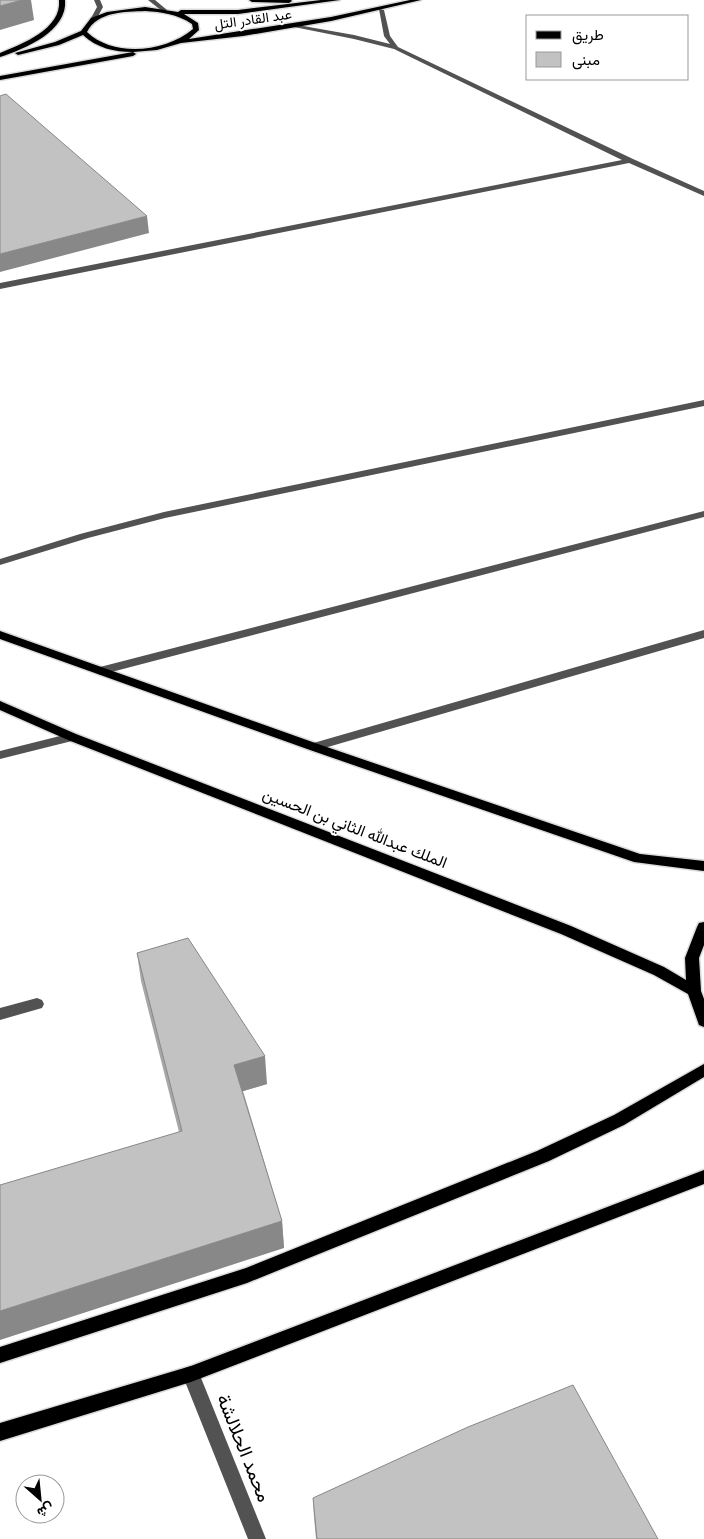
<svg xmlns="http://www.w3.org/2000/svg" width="704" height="1539" viewBox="0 0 704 1539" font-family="Roboto,Vazirmatn,sans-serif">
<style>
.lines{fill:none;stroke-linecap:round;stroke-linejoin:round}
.major-casing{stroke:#dbdbdb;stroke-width:3}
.minor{fill:#525252;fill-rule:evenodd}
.major{fill:#000;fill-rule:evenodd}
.wall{fill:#a7a7a7}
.shaded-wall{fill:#888}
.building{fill:#c2c2c2;stroke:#888}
.labels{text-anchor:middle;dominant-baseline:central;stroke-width:4;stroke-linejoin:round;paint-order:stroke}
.far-street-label{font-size:14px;fill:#000;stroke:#fff}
.street-label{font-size:16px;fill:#000;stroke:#fff}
.near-street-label{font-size:19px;fill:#000;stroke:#fff}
</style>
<rect width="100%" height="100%" fill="#fff"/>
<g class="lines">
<g class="major-casing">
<g id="major">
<path d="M59 0H65C68 31 25 49 0 57V53C22 44 62 29 59 0Z"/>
<path d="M249 0H291L292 1 289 3 252 2Z"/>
<path d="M321 0H340L238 14H184L198 23 199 30 189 39 331 17 410 0H421L331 21 243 36 181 43 157 50 133 52 136 54 133 56 0 80V76L133 52C114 52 97 48 83 35L59 45 18 55 15 53 55 42 81 31 91 18 107 12 145 7 178 12 181 10H238ZM145 11C162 12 177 14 192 24L193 29C166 52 114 58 87 32 98 11 125 12 145 11Z"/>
<path d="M0 631 318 744 640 854 704 861V871L634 862 310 750 0 639Z"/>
<path d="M0 701 76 734 571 926 664 967 686 980 685 958 697 927 699 923 704 922V945L699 958 701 991 704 999V1027L699 1025 688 994 654 975 561 934 68 740 0 710Z"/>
<path d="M704 1064V1077L624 1125 549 1161 247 1283 0 1363V1347L246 1268 537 1151 614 1115Z"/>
<path d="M704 1170V1184L191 1382 0 1441V1423L191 1366Z"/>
</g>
</g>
<g class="minor">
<path d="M94 0H100L103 7 96 20 93 22 90 20 97 7Z"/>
<path d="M148 0H155L167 10 162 11Z"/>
<path d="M379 9 384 10 390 36 398 47 633 159 704 191V196L629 163 0 289V283L622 160 394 49 354 39 289 26 292 24 354 35 390 44 384 36Z"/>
<path d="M704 400V406L165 518 88 538 0 565V559L80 534 164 512Z"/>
<path d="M704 511V517L100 675 94 671 100 667Z"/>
<path d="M704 630V638L314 751 308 747 310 744Z"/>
<path d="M72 733 78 737 76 740 0 759V751Z"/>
<path d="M37 998 42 1000 44 1004 42 1008 0 1020V1008Z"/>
<path d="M191 1366 197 1368 266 1539H248L182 1374 185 1368Z"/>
</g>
<use href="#major" class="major"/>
</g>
<g class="wall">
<path d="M137 953 267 1084 243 1091 282 1221 284 1248 179 1132 141 981Z"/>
<path d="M313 1498 658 1539H316L314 1517Z"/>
</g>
<g class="shaded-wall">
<path d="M22 0H31L34 20 0 30V6Z"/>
<path d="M147 216 149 233 0 272V254Z"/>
<path d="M265 1056 267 1084 237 1093 234 1065Z"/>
<path d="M282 1221 284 1248 0 1340V1311Z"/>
</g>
<g class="building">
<path d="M0 0H22L0 6Z"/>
<path d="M6 94 147 216 0 254V96Z"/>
<path d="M188 938 265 1056 234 1065 282 1221 0 1311V1185L182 1131 137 953Z"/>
<path d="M573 1385 658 1539H317L313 1498 468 1427Z"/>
</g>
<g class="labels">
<g class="far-street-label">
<text transform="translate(253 19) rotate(-8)">عبد القادر التل</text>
</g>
<g class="street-label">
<text transform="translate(355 828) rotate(21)">الملك عبدالله الثاني بن الحسين</text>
</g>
<g class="near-street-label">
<text transform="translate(244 1448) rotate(68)">محمد الحلالشة</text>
</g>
</g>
<rect x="526" y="15" width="162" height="65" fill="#ffffff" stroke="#999999"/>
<rect x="536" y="31" width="25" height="8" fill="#000000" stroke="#999999"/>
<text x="572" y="40" font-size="15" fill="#000000">طريق</text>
<rect x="536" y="52" width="25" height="15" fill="#c2c2c2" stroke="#999999"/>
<text x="572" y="65" font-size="15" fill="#000000">مبنى</text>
<g transform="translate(40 1499) rotate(153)"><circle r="24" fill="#ffffff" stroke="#999999"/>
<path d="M0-4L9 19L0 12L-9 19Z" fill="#000000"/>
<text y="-8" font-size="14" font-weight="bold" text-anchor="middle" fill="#000000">ش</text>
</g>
</svg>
